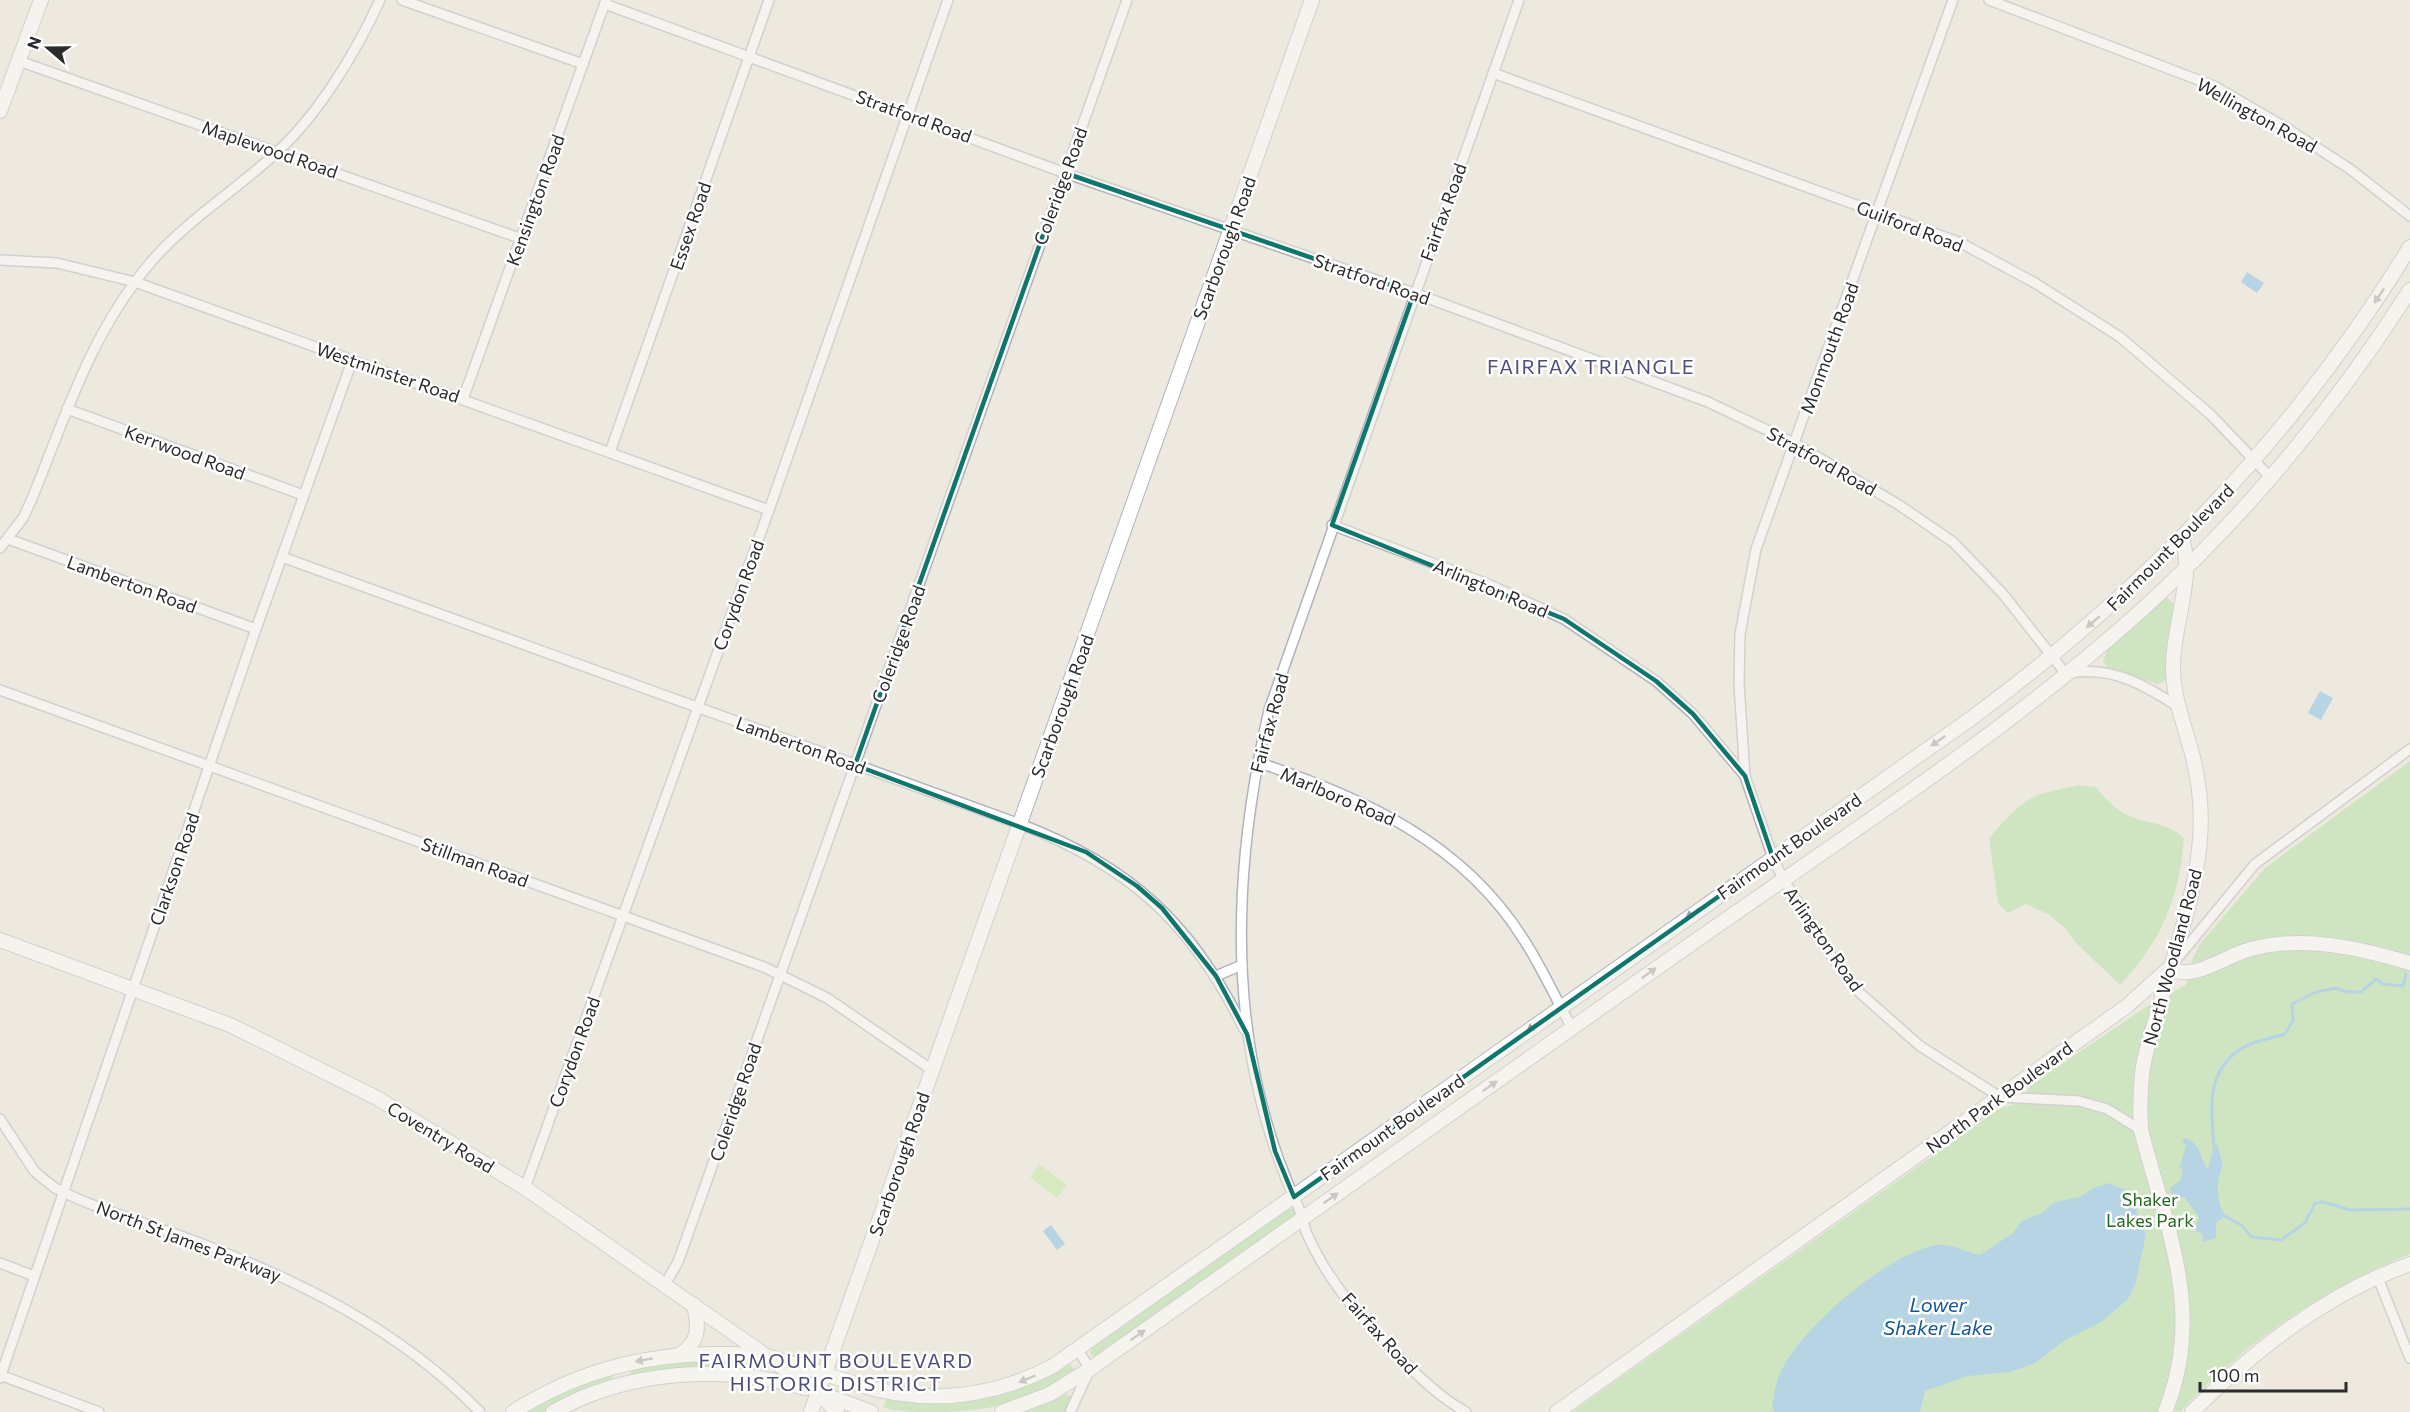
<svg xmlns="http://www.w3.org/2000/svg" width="2410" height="1412" viewBox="0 0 2410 1412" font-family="Commissioner,sans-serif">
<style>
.green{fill:#aae19d}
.pitch{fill:#bbe899}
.water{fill:#75baea}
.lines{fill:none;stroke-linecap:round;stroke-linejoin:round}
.stream{stroke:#75baea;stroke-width:3}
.street-casing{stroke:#b2b2be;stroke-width:12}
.secondary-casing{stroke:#b2b2be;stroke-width:16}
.street{stroke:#fff;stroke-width:9}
.secondary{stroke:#fff;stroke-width:14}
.oneway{fill:#a0a0a0}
.marked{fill:none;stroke:#0f766e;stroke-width:4.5;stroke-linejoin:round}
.labels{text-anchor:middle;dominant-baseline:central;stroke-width:5;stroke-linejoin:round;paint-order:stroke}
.street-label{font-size:18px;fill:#2b2b2b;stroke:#fff}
.park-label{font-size:18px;fill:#21671d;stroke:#fff}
.neighbourhood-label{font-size:20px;letter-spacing:1.5px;fill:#4d4e7b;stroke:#fff}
.water-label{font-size:20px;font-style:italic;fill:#125698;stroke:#fff}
</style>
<rect width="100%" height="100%" fill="#ede9de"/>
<g class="green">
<path d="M2167 598 2174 604 2166 680 2158 684 2107 667 2103 662 2109 645Z"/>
<path d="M2410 761V1254C2321 1290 2245 1342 2180 1412L2160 1405 2157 1412H1572L2000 1108 2017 1104 2032 1084 2146 1007 2186 985 2192 960 2200 944 2265 868Z"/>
<path d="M2080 785 2096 787C2107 801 2120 814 2137 819 2155 824 2172 825 2184 839 2179 899 2161 942 2120 985L2075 942 2064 927 2048 914 2026 904 2007 913 1998 903 1989 838C2024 798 2028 795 2080 785Z"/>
<path d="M1288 1209H1294L1296 1213 1293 1219 1101 1356H1093L1090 1353 1093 1346Z"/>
<path d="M681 1359 734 1361 733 1371 635 1376 630 1373V1370Z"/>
<path d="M1069 1364 1076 1370C1028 1404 987 1412 929 1412 914 1412 896 1412 883 1407L887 1398C932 1403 975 1404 1019 1388 1037 1382 1052 1372 1069 1364Z"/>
<path d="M612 1374 613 1381 543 1412H522L575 1384Z"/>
<path d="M1067 1394 1071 1397 1065 1412H1021Z"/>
</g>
<path class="pitch" d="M1039 1164 1067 1185 1057 1198 1030 1177Z"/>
<g class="water">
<path d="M2247 272 2264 283 2257 293 2241 282Z"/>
<path d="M2320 691 2333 698 2321 720 2308 713Z"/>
<path d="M2184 1138C2202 1143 2199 1158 2208 1169L2213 1149 2217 1144 2223 1166C2215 1181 2217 1202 2225 1216L2216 1223V1238L2203 1242 2202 1234 2195 1230 2199 1217 2185 1198 2172 1196 2170 1188 2180 1181 2183 1170 2180 1167 2186 1145 2182 1142Z"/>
<path d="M2108 1183 2126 1190 2136 1199 2137 1216 2146 1234 2136 1282 2128 1299 2101 1322 2065 1340 2035 1363 2010 1372 1968 1376 1925 1391 1920 1412H1775L1772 1407C1774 1397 1775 1385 1779 1376 1797 1330 1887 1254 1936 1245 1952 1243 1965 1252 1980 1255L2013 1233 2022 1221 2040 1214 2055 1202 2080 1197 2093 1188Z"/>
<path d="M1051 1225 1065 1244 1057 1250 1043 1231Z"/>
</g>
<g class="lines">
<g class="stream">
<path d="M2214 1146C2210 1103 2206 1062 2253 1043 2263 1039 2275 1038 2285 1034L2293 1020 2292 1004 2316 992 2336 988 2347 992H2361L2376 979 2383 984 2403 986 2406 974"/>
<path d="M2138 1206 2157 1199"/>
<path d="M2223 1215 2241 1225 2252 1237 2281 1240 2305 1223 2315 1203 2323 1202 2350 1210 2410 1209"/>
</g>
<g class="street-casing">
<g id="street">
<path d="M402 0 583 64"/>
<path d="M1989 0 2214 86 2288 129 2350 169 2410 216"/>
<path d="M605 4 1065 173 1414 293 1708 402 1794 443 1899 505 1953 542 2003 594 2066 674C2108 664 2143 684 2177 706"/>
<path d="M19 61 522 239"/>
<path d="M1493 73 1961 243 2035 283 2120 337 2211 415 2270 477"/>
<path d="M0 260 57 263 135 282 769 510"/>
<path d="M463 399 606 0"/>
<path d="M67 409 303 495"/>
<path d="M610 452 769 0"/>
<path d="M1332 525 1488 584 1564 619 1656 681 1693 714 1745 776 1773 858 1783 879 1830 954 1860 993 1920 1046 2000 1097 2079 1101 2107 1109 2141 1130"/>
<path d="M8 539 256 629"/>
<path d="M0 548 23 518 31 501C66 416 89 336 150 263 187 220 235 191 276 153 319 114 356 52 380 0"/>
<path d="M282 557 1020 824C1130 866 1192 923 1244 1029"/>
<path d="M0 690 764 967 827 998 932 1070"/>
<path d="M1257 762C1362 797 1463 842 1524 940 1542 968 1556 999 1572 1028"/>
<path d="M1745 776 1739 684 1740 634 1756 549 1953 0"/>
<path d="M2176 960 2255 864 2410 749"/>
<path d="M1216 976 1242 965"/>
<path d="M0 1119 35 1172 55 1188C97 1210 147 1223 192 1240 299 1280 399 1329 480 1412"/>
<path d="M525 1188 769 510 948 0"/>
<path d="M0 1263 34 1276"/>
<path d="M2378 1278 2410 1358"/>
<path d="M664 1286 678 1262 1127 0"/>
<path d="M0 1375 99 1412"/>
<path d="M0 1378 256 629 352 361"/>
<path d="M1070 1412 1090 1369 1078 1350"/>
<path d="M1466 1412C1437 1396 1413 1371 1390 1347 1357 1315 1326 1277 1307 1234 1303 1224 1302 1214 1297 1204 1225 1048 1231 874 1269 710L1519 0"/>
</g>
</g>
<g class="secondary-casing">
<g id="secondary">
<path d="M0 111 41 0"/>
<path d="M0 940 230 1025 377 1098 525 1188 818 1392 837 1412"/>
<path d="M2169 969C2197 981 2223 956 2251 949 2304 935 2359 948 2410 963"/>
<path d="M679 1355C700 1342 699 1327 694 1305"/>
<path d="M823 1394 871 1412"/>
<path d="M513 1412C574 1373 643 1354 715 1354 732 1354 749 1353 765 1356 796 1363 826 1375 856 1384 924 1405 990 1399 1053 1366L1969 720C2145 590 2296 434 2410 247"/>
<path d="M553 1412C628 1370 723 1364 805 1388"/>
<path d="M811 1412 1312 0"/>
<path d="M1002 1412 1050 1394 1090 1369C1287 1230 1484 1089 1681 951 1838 840 2003 736 2145 607 2247 514 2336 406 2410 290"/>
<path d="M1557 1412 2127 1006 2167 970"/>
<path d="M2165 1412C2206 1311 2166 1228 2141 1130 2140 1111 2140 1093 2142 1075 2144 1052 2153 1030 2159 1008 2173 956 2193 904 2199 850 2203 816 2200 782 2191 750 2183 721 2173 696 2173 666 2173 626 2195 576 2182 539"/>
<path d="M2192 1412C2253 1351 2327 1293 2410 1264"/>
</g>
</g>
<use href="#street" class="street"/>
<use href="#secondary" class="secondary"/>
</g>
<defs><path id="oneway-solid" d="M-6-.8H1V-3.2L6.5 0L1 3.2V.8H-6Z" transform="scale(1.5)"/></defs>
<g class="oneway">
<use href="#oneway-solid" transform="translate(2379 296) rotate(124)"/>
<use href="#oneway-solid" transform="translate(2093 622) rotate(139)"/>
<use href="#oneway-solid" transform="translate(1938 741) rotate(145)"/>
<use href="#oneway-solid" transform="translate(1693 913) rotate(145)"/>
<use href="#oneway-solid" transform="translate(1649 973) rotate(-36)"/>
<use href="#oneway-solid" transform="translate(1534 1026) rotate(145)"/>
<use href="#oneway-solid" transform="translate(1490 1086) rotate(-35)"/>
<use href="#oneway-solid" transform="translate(1331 1198) rotate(-35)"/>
<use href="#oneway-solid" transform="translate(1138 1335) rotate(-35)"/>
<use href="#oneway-solid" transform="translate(644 1360) rotate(170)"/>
<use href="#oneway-solid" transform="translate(1027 1379) rotate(157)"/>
</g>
<path d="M0 0H2410V1412H0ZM1065 173 1414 293 1332 525 1564 619 1656 681 1693 714 1745 776 1773 858 1294 1197 1275 1151 1247 1034 1216 976 1162 908 1137 886 1086 852 855 765Z" fill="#ede9de" fill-opacity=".55" fill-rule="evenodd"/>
<path class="marked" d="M1065 173 1414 293 1332 525 1564 619 1656 681 1693 714 1745 776 1773 858 1294 1197 1275 1151 1247 1034 1216 976 1162 908 1137 886 1086 852 855 765Z"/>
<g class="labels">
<g class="street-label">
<text transform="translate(2257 115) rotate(29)">Wellington Road</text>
<text transform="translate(914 116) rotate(20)">Stratford Road</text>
<text transform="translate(270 149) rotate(19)">Maplewood Road</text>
<text transform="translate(1060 186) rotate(-70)">Coleridge Road</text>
<text transform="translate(535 200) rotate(-70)">Kensington Road</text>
<text transform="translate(1443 212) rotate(-70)">Fairfax Road</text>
<text transform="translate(690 226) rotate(-71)">Essex Road</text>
<text transform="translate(1910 226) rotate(21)">Guilford Road</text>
<text transform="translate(1224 248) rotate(-70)">Scarborough Road</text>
<text transform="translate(1372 279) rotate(19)">Stratford Road</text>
<text transform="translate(1829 348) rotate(-70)">Monmouth Road</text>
<text transform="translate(388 372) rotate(19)">Westminster Road</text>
<text transform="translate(185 452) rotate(20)">Kerrwood Road</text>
<text transform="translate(1822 461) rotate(29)">Stratford Road</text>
<text transform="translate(2170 547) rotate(-45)">Fairmount Boulevard</text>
<text transform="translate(132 584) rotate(20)">Lamberton Road</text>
<text transform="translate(1491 588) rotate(23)">Arlington Road</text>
<text transform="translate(738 595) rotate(-70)">Corydon Road</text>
<text transform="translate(898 644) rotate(-70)">Coleridge Road</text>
<text transform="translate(1062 706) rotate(-70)">Scarborough Road</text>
<text transform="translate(1269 723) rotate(-75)">Fairfax Road</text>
<text transform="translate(801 745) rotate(20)">Lamberton Road</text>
<text transform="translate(1338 796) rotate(23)">Marlboro Road</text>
<text transform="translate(1789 846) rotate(-35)">Fairmount Boulevard</text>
<text transform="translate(475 862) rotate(20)">Stillman Road</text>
<text transform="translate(174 869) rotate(-71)">Clarkson Road</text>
<text transform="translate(1824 939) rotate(55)">Arlington Road</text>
<text transform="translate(2172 957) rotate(-75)">North Woodland Road</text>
<text transform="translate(574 1052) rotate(-70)">Corydon Road</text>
<text transform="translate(1999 1097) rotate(-36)">North Park Boulevard</text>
<text transform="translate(735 1102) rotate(-71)">Coleridge Road</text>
<text transform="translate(1392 1127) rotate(-35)">Fairmount Boulevard</text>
<text transform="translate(441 1137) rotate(31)">Coventry Road</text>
<text transform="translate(899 1164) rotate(-71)">Scarborough Road</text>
<text transform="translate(189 1241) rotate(21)">North St James Parkway</text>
<text transform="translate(1380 1333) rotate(48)">Fairfax Road</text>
</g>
<g class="park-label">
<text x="2150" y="1199">Shaker<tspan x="2150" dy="21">Lakes Park</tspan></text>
</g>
<g class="neighbourhood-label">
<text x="1591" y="366">FAIRFAX TRIANGLE</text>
<text x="836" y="1360">FAIRMOUNT BOULEVARD<tspan x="836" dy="23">HISTORIC DISTRICT</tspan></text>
</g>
<g class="water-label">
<text x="1938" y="1304">Lower<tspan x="1938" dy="23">Shaker Lake</tspan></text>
</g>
</g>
<g transform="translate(48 48) rotate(290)" stroke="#ffffff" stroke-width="4.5" paint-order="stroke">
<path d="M0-4.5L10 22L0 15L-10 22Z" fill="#2b2b2b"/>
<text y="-9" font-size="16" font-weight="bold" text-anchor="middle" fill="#2b2b2b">N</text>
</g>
<path d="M2200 1382v9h146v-9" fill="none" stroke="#2b2b2b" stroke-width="3"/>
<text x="2209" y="1382" font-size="18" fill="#2b2b2b" stroke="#ffffff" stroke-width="4.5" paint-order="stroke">100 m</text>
</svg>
